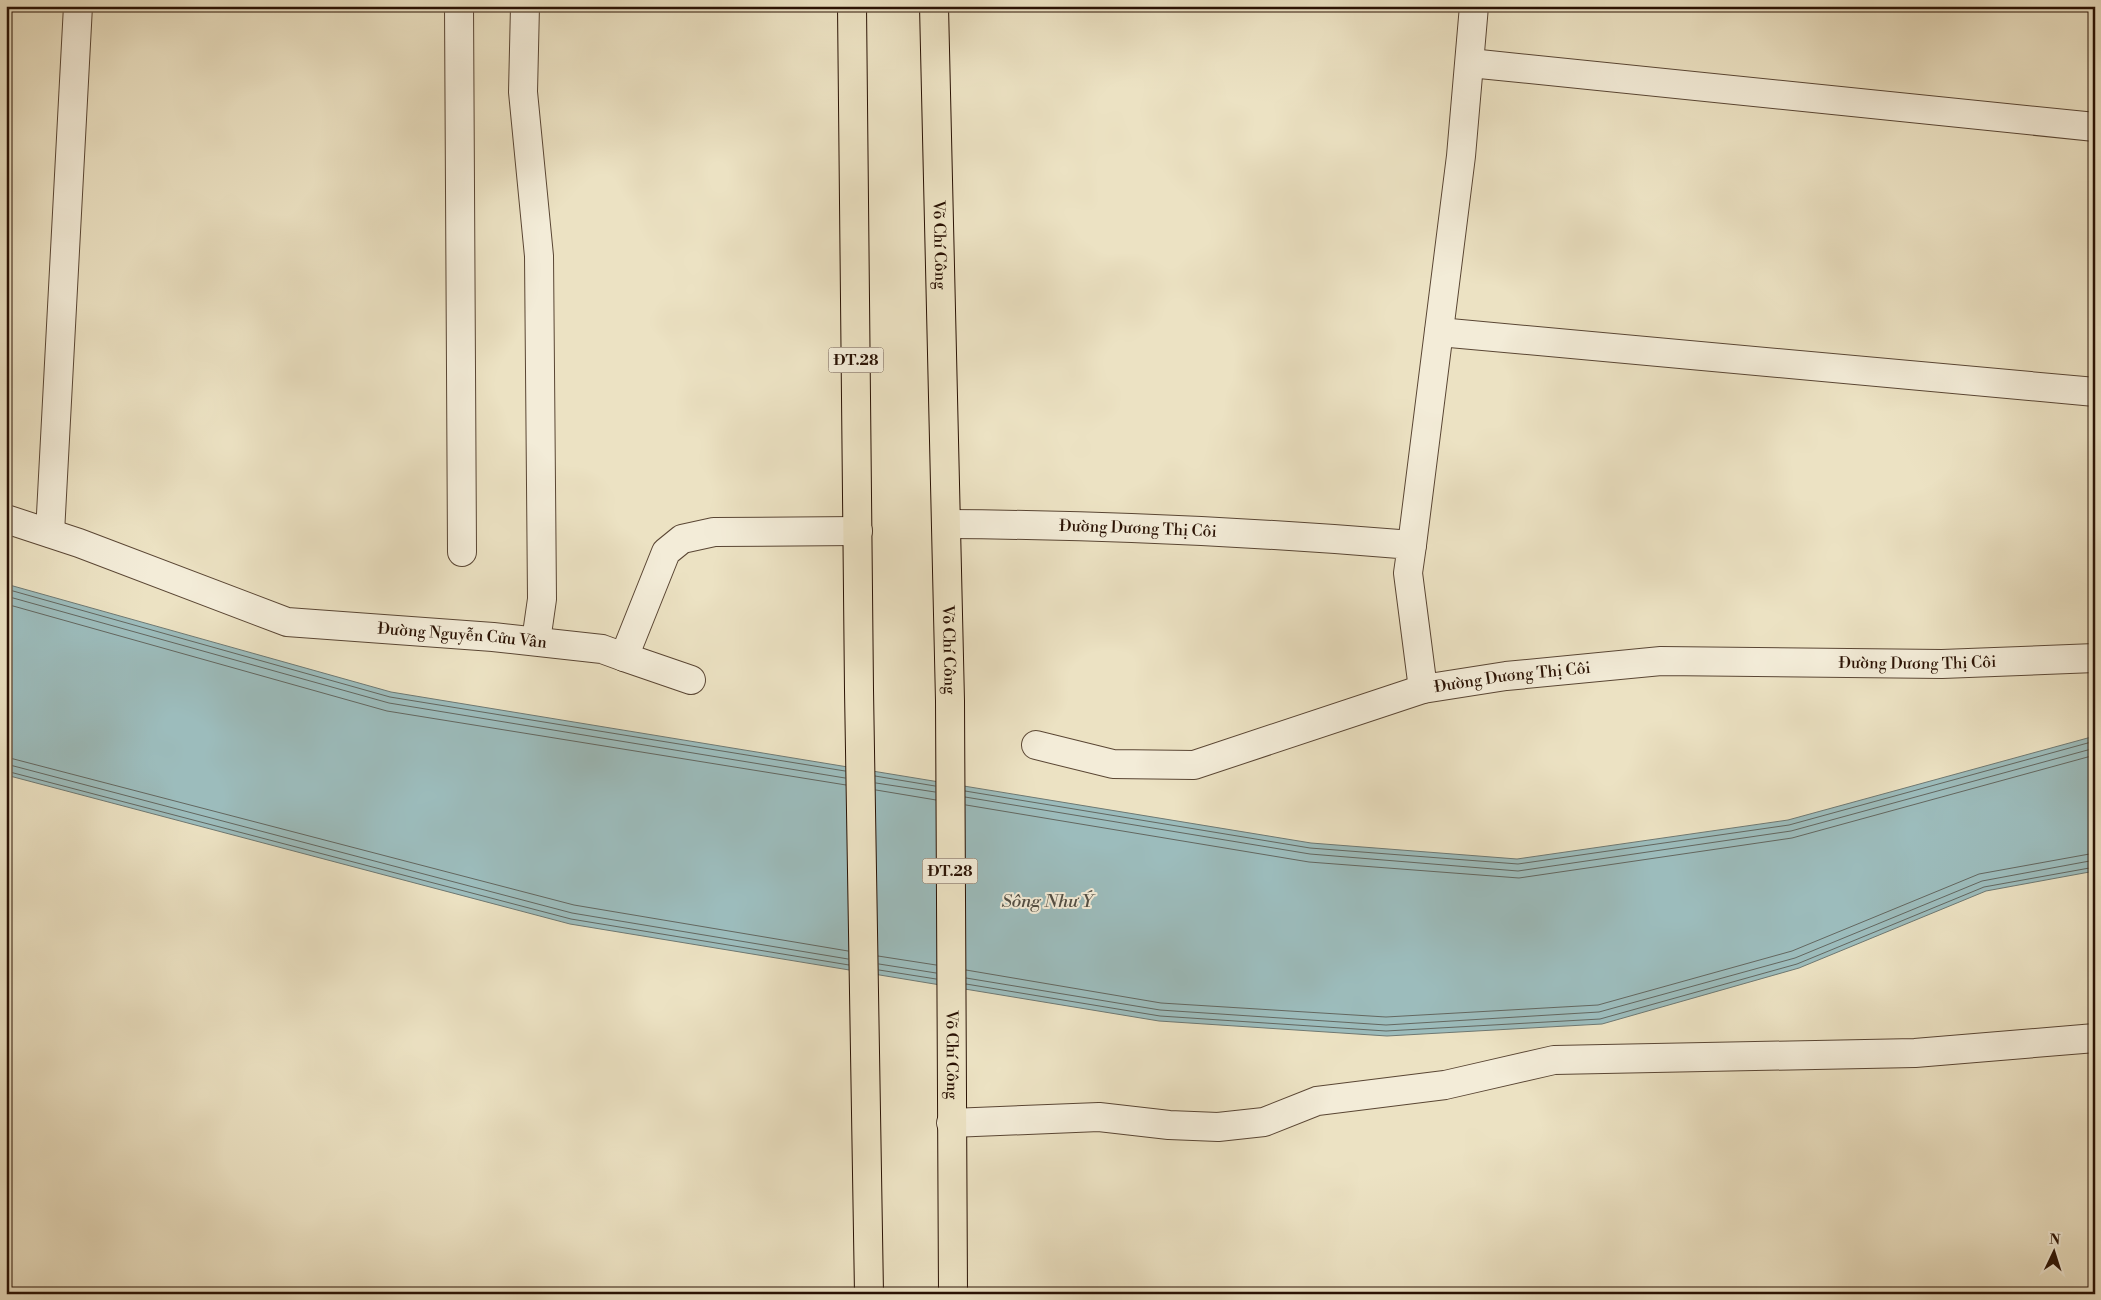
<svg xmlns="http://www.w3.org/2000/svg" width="2101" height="1300" viewBox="0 0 2101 1300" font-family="'Libre Bodoni',serif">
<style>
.water{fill:#9cbcbc;stroke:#6e7872}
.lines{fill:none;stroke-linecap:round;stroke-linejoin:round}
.shore{stroke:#636760;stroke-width:1}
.minor-casing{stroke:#5a4634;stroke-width:30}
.primary-casing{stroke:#2a1204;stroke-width:30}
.minor{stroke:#f3ecd8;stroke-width:28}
.primary{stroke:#ece2c3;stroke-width:28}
.labels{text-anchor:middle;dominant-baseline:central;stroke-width:4;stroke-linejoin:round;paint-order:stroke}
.shield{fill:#f3ecd8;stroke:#665344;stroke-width:1}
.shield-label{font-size:15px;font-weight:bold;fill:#2a1204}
.street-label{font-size:16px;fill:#2a1204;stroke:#f3ecd8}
.water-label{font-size:18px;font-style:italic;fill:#524e44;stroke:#f3ecd8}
</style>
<rect width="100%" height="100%" fill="#ece2c3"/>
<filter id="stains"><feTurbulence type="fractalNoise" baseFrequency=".004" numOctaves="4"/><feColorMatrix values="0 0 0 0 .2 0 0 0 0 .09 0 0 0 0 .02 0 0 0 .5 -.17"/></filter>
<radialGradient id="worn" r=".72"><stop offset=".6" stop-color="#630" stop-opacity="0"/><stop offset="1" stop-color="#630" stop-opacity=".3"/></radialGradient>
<path class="water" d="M6 584 391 692 1311 843 1517 859 1788 820 2095 736V871L1986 891 1799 968 1602 1024 1387 1036 1159 1021 570 924 6 775Z"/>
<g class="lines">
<g class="shore">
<path d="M6 589 390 697 845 771"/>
<path d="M6 596 389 703 845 778"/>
<path d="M6 604 387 711 846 785"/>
<path d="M6 757 574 905 848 951"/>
<path d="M6 764 572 913 848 959"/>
<path d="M6 771 571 919 849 965"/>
<path d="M875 776 935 786"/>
<path d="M876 783 935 792"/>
<path d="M876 790 936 800"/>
<path d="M965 791 1310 848 1518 864 1789 825 2095 741"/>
<path d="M965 797 1310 854 1518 871 1791 831 2095 748"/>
<path d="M966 805 1309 862 1519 878 1792 838 2095 755"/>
<path d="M878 956 936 965"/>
<path d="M879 964 936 973"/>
<path d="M879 970 936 979"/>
<path d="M966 970 1161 1003 1386 1017 1598 1005 1792 951 1979 874 2095 853"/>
<path d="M966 978 1160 1010 1386 1025 1599 1012 1795 958 1982 881 2095 860"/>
<path d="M966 984 1160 1016 1386 1031 1600 1019 1797 964 1984 887 2095 867"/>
</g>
<g class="minor-casing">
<g id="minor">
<path d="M459 6 462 552"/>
<path d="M525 6 523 92 539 256 542 599 536 641"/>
<path d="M1470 63 2095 127"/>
<path d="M1439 332 2095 392"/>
<path id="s1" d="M6 519 79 543 287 622 493 637 602 649 624 657 666 552 682 539 714 532 858 531"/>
<path id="s2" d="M946 524C1102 525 1256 532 1412 545L1408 573 1423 689 1506 676 1661 661 1942 664 2095 658"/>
<path d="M50 533 78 6"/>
<path d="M1412 545 1461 156 1474 6"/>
<path d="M624 657 691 680"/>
<path d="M1036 745 1113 764 1194 765 1423 689"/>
<path d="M951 1123 1099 1117 1169 1125 1218 1127 1264 1122 1317 1101 1445 1085 1554 1060 1915 1053 2095 1038"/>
</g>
</g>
<g class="primary-casing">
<g id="primary">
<path d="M852 6 859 690 869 1294"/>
<path id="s3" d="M934 6 950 701 953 1294"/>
</g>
</g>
<use href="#minor" class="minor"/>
<use href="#primary" class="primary"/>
</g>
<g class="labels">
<g class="shield">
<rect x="828.5" y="347.5" width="55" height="25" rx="4"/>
<rect x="922.5" y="858.5" width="55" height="25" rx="4"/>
</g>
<g class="shield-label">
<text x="856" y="360">ĐT.28</text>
<text x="950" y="871">ĐT.28</text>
</g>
<g class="street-label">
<text stroke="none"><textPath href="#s3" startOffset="239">Võ Chí Công</textPath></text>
<text stroke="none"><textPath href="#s2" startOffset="192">Đường Dương Thị Côi</textPath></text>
<text stroke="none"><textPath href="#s1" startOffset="475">Đường Nguyễn Cửu Vân</textPath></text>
<text stroke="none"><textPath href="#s3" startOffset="644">Võ Chí Công</textPath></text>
<text stroke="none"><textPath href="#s2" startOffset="1108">Đường Dương Thị Côi</textPath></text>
<text stroke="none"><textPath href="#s2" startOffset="702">Đường Dương Thị Côi</textPath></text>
<text stroke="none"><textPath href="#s3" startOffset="1049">Võ Chí Công</textPath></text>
</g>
<g class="water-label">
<text x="1047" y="901">Sông Như Ý</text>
</g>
</g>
<rect width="2101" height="1300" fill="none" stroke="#ece2c3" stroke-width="25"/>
<rect x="8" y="8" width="2086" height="1285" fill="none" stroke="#2a1204" stroke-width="2.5"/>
<rect x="12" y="12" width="2076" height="1275" fill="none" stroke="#2a1204"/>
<g transform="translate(2054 1252) rotate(4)" stroke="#f3ecd8" stroke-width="4" paint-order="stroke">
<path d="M0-4L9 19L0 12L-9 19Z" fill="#2a1204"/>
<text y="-8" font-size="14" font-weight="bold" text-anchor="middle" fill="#2a1204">N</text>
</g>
<rect width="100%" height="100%" filter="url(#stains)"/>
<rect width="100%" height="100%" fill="url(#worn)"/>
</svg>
